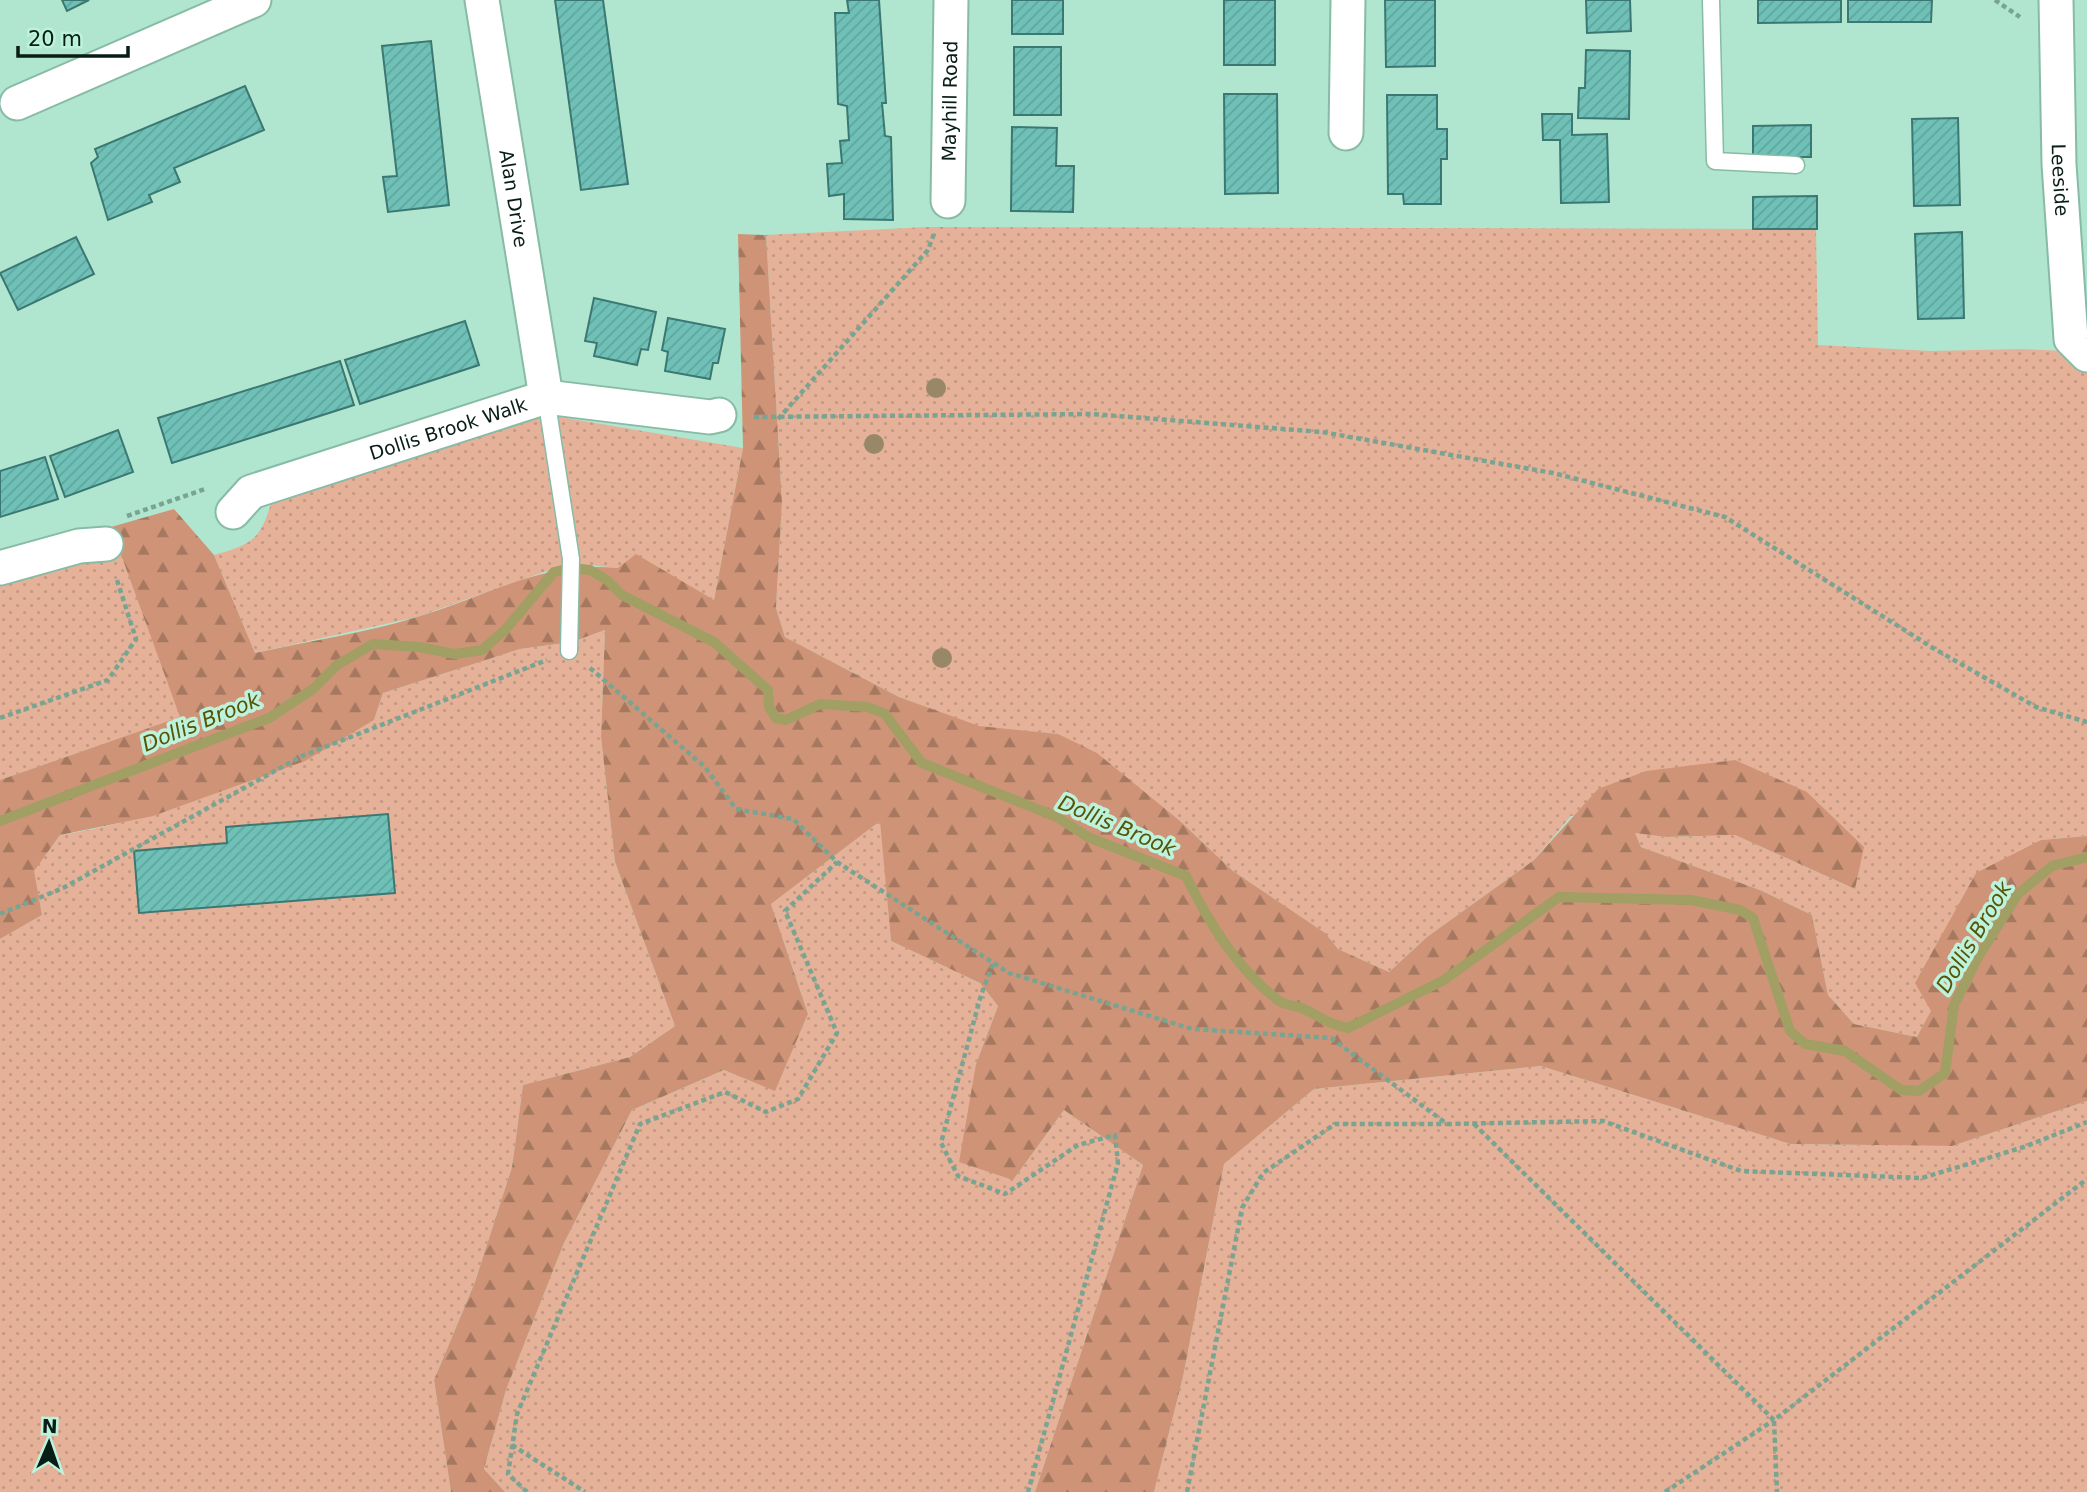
<svg xmlns="http://www.w3.org/2000/svg" width="2087" height="1492" viewBox="0 0 2087 1492" font-family="'DejaVu Sans',sans-serif">
<style>
.green{fill:url(#green-dots)}
.forest{fill:url(#forest-firs)}
.lines{fill:none;stroke-linecap:round;stroke-linejoin:round}
.stream{stroke:#a19f63;stroke-width:10}
.building{fill:url(#building-hatch);stroke:#3c7872;stroke-width:2}
.lane-casing{stroke:#87bba5;stroke-width:19}
.street-casing{stroke:#87bba5;stroke-width:37}
.path{stroke:#79a492;stroke-width:4.5;stroke-dasharray:5 3.5;stroke-linecap:butt}
.lane{stroke:#fff;stroke-width:16}
.street{stroke:#fff;stroke-width:33}
.tree{fill:#988867}
.labels{text-anchor:middle;dominant-baseline:central;stroke-width:7;stroke-linejoin:round;paint-order:stroke}
.street-label{font-size:19px;fill:#081d15;stroke:#bdf3dc}
.water-label{font-size:21px;font-style:italic;fill:#575408;stroke:#bdf3dc}
</style>
<defs>
<pattern id="green-dots" width="8" height="8" patternUnits="userSpaceOnUse" patternTransform="scale(1.75)"><rect width="8" height="8" fill="#e5b299"/><path d="M2 2h.1M6 6h.1" fill="none" stroke="#c39983" stroke-width="1.8" stroke-linecap="round"/></pattern>
<pattern id="forest-firs" width="22" height="20" patternUnits="userSpaceOnUse" patternTransform="scale(1.75)"><rect width="22" height="20" fill="#cf9477"/><path d="M5 1l3.5 6h-7zM16 11l3.5 6h-7z" fill="#a67860"/></pattern>
<pattern id="building-hatch" width="6" height="6" patternUnits="userSpaceOnUse" patternTransform="scale(1.75)"><rect width="6" height="6" fill="#6fc1b8"/><path d="M-1 1l2-2M0 6l6-6M5 7l2-2" fill="none" stroke="#5fa59d"/></pattern>
</defs>
<rect width="100%" height="100%" fill="#b0e6cf"/>
<g class="green">
<path d="M927 227 1816 229 1818 345 1931 351 2022 349 2087 352V836L2041 840 1917 1037 1854 1024 1828 995 1812 915 1760 890 1641 847 1634 832 1667 837 1735 835 1855 889 1863 847 1807 792 1571 816 1534 860 1427 937 1389 972 1338 949 1324 933 1233 871 1180 821 1058 734 979 727 899 697 785 637 776 608 782 502 766 235Z"/>
<path d="M548 415 743 448 714 600 618 568 587 565 544 572 417 617 255 653 214 555C255 544 261 538 273 497Z"/>
<path d="M119 548 181 717 0 780V584Z"/>
<path d="M605 630 601 737 615 862 675 1026 630 1057 523 1085 512 1167 475 1282 434 1380 451 1492H0V939L42 915 33 871 60 835C178 817 268 769 374 720L383 693 520 649 572 642Z"/>
<path d="M881 820 891 941 980 983 998 1006 976 1064 1013 1180 1064 1110 1143 1165 1035 1492H505L484 1469 506 1390 564 1243 632 1110 724 1070 775 1090 808 1014 771 904Z"/>
<path d="M1541 1066 1790 1144 1952 1146 2087 1101V1492H1154L1183 1377 1224 1164 1314 1089Z"/>
</g>
<path class="forest" d="M738 234 766 235 782 502 776 608 785 637 899 697 979 726 1058 734 1097 753 1180 821 1233 871 1325 933 1338 949 1389 972 1427 937 1534 860 1598 789 1646 771 1735 760 1807 792 1864 847 1855 889 1735 835 1667 837 1635 833 1641 847 1760 890 1812 915 1828 995 1854 1024 1917 1037 1931 1011 1915 983 1976 873 2041 840 2087 836V1101L1952 1146 1790 1144 1541 1066 1314 1089 1224 1164 1183 1377 1154 1492H1035L1143 1165 1064 1110 1013 1180 959 1162 976 1064 998 1006 980 983 891 941 880 821 771 904 808 1014 775 1091 724 1070 632 1110 564 1243 506 1390 484 1469 505 1492H451L434 1380 475 1282 512 1167 523 1085 630 1057 675 1026 615 862 601 737 605 630 572 642 520 649 383 693 374 720 305 761 153 816 60 835 34 871 42 915 0 939V780L180 717 111 527 174 509 214 555 255 653C309 641 365 633 417 617 489 596 540 561 618 568L636 554 714 600 743 448Z"/>
<g class="lines">
<path class="stream" d="M0 821 269 718 313 689 337 665 373 644 419 647 455 654 482 650 505 630 554 572 571 568 590 570 607 580 622 595 714 642 768 690 769 707 776 718 786 720 820 704 867 707 884 713 922 763 1057 817 1088 837 1186 876C1209 923 1236 968 1279 1001 1286 1006 1296 1005 1304 1009 1320 1017 1331 1025 1348 1028L1444 980 1559 897 1691 900 1740 910 1753 918 1790 1031 1805 1044 1845 1051 1901 1090 1919 1091 1945 1073 1954 1005 1978 957 2018 894 2052 866 2087 857"/>
</g>
<g class="building">
<path d="M62 0H89L67 11Z"/>
<path d="M555 0H603L628 184 581 190Z"/>
<path d="M847 0H879L886 103H882L885 136 891 137 893 220 844 219V194L829 196 827 164 842 163 840 141 849 140 847 106 838 104 835 13H849Z"/>
<rect x="1012" y="0" width="51" height="34"/>
<rect x="1224" y="0" width="51" height="65"/>
<path d="M1385 0H1435V66L1386 67Z"/>
<path d="M1586 0H1630L1631 31 1587 33Z"/>
<path d="M1758 0H1841V22L1758 23Z"/>
<path d="M1848 0H1932L1931 22H1848Z"/>
<path d="M431 41 449 205 388 212 383 177 397 176 382 46Z"/>
<rect x="1014" y="47" width="47" height="68"/>
<path d="M1586 50 1630 51 1629 119 1578 118 1579 88H1585Z"/>
<path d="M245 86 264 130 174 168 180 182 149 195 152 202 108 220 91 163 98 157 95 149Z"/>
<path d="M1224 94H1277L1278 193 1225 194Z"/>
<path d="M1387 95H1437V129H1447V159H1441V204H1404L1403 194H1388Z"/>
<path d="M1542 114H1572V135L1607 134 1609 202 1561 203 1560 140H1543Z"/>
<path d="M1958 118 1960 205 1914 206 1912 119Z"/>
<path d="M1811 125V157H1753V126Z"/>
<path d="M1012 127 1057 128 1056 166H1074L1073 212 1011 211Z"/>
<path d="M1817 196V229H1753V197Z"/>
<path d="M1962 232 1964 318 1918 319 1915 234Z"/>
<path d="M76 237 94 274 18 310 0 273Z"/>
<path d="M594 298 656 312 648 350 641 349 637 365 594 356 597 343 585 341Z"/>
<path d="M668 318 725 329 718 363H713L710 379 665 371 668 352 662 350Z"/>
<path d="M465 321 479 365 360 404 345 360Z"/>
<path d="M340 361 354 405 172 463 158 418Z"/>
<path d="M118 430 133 472 65 497 50 456Z"/>
<path d="M45 457 58 499 0 517V471Z"/>
<path d="M388 814 395 893 139 913 134 851 227 843 226 827Z"/>
</g>
<g class="lines">
<g class="lane-casing">
<g id="lane">
<path d="M1711 0 1715 161 1796 165"/>
<path d="M546 397 571 559 569 651"/>
</g>
</g>
<g class="street-casing">
<g id="street">
<path id="s1" d="M482 0 546 397"/>
<path id="s2" d="M2056 0 2059 164 2071 339 2087 355"/>
<path d="M17 103 254 0"/>
<path d="M1346 133 1348 0"/>
<path id="s3" d="M948 201 951 0"/>
<path id="s4" d="M233 512 251 492 546 397 710 417 719 415"/>
<path d="M0 568 79 546 106 544"/>
</g>
</g>
<g class="path">
<path d="M1995 0 2020 17"/>
<path d="M754 417 1092 414 1322 432 1553 473 1725 517 1933 648 2036 707 2087 722"/>
<path d="M778 419 928 250 935 231"/>
<path d="M127 516 205 489"/>
<path d="M590 668 705 767 736 809 793 819 837 862 1009 973 1192 1029 1331 1038 1447 1124 1603 1121 1741 1171 1922 1178 2024 1147 2087 1122"/>
<path d="M0 718 108 680 136 639 116 577"/>
<path d="M0 914 63 888 302 756 547 660"/>
<path d="M993 964 981 995 941 1143 958 1176 1005 1194 1078 1145 1115 1135 1118 1163 1028 1492"/>
<path d="M1474 1124 1774 1420 2087 1179"/>
<path d="M1774 1421 1777 1492"/>
<path d="M512 1445 585 1492"/>
<path d="M527 1492 508 1474 517 1414 640 1124 725 1092 766 1112 798 1099 837 1033 785 911 837 862"/>
<path d="M1187 1492 1242 1208 1263 1173 1335 1124H1446"/>
<path d="M1665 1492 1774 1420"/>
</g>
<use href="#lane" class="lane"/>
<use href="#street" class="street"/>
</g>
<g class="tree">
<circle cx="936" cy="388" r="10"/>
<circle cx="874" cy="444" r="10"/>
<circle cx="942" cy="658" r="10"/>
</g>
<g class="labels">
<g class="street-label">
<text stroke="none"><textPath href="#s3" startOffset="100">Mayhill Road</textPath></text>
<text stroke="none"><textPath href="#s2" startOffset="180">Leeside</textPath></text>
<text stroke="none"><textPath href="#s1" startOffset="201">Alan Drive</textPath></text>
<text stroke="none"><textPath href="#s4" startOffset="234">Dollis Brook Walk</textPath></text>
</g>
<g class="water-label">
<text transform="translate(201 722) rotate(-22)">Dollis Brook</text>
<text transform="translate(1117 826) rotate(23)">Dollis Brook</text>
<text transform="translate(1974 937) rotate(-59)">Dollis Brook</text>
</g>
</g>
<g transform="translate(49 1443) rotate(2)" stroke="#bdf3dc" stroke-width="5" paint-order="stroke">
<path d="M0-5L12 26L0 18L-12 26Z" fill="#081d15"/>
<text y="-10" font-size="19" font-weight="bold" text-anchor="middle" fill="#081d15">N</text>
</g>
<path d="M18 46v10h110v-10" fill="none" stroke="#081d15" stroke-width="3.5"/>
<text x="28" y="46" font-size="21" fill="#081d15" stroke="#bdf3dc" stroke-width="5" paint-order="stroke">20 m</text>
</svg>
